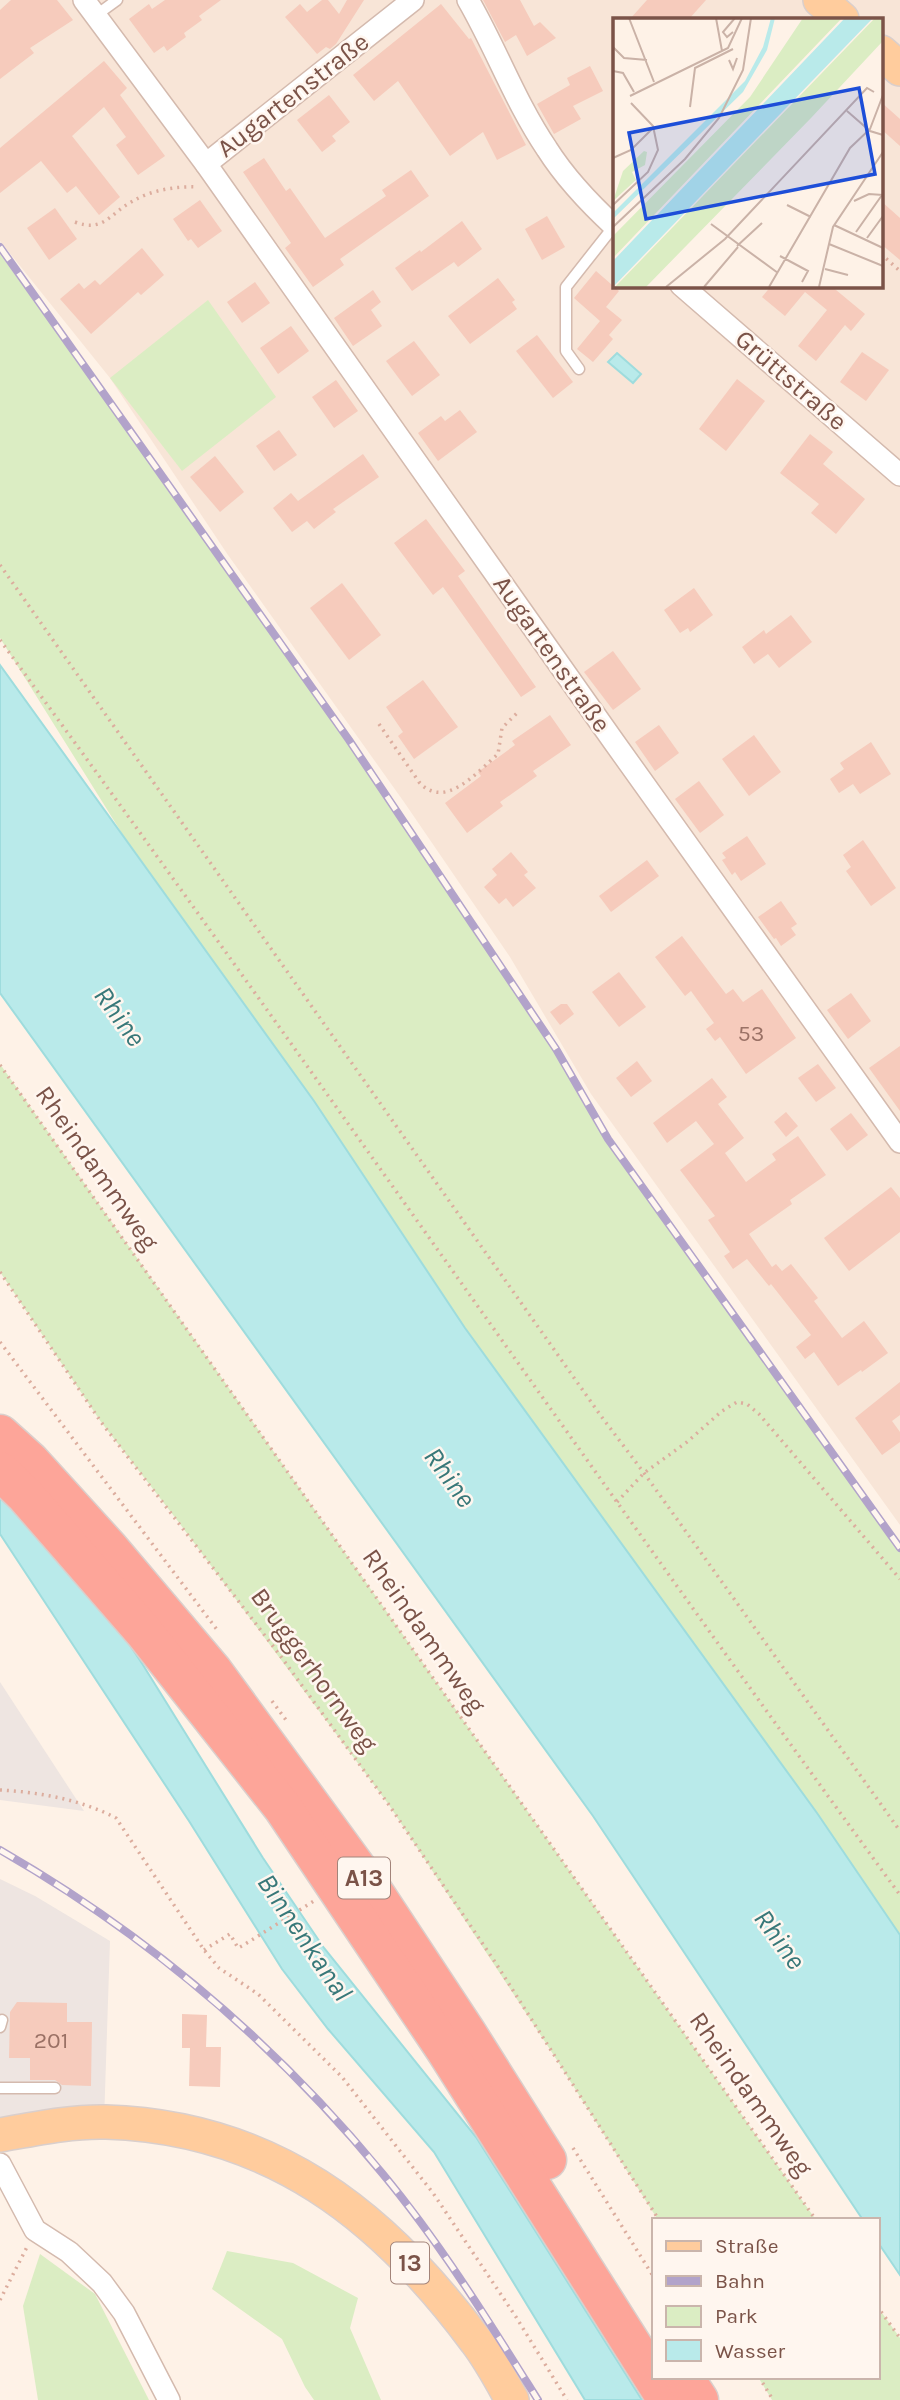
<svg xmlns="http://www.w3.org/2000/svg" width="900" height="2400" viewBox="0 0 900 2400" font-family="Karla,sans-serif">
<style>
.residential{fill:#f8e5d7;fill-rule:evenodd}
.industrial{fill:#eee5e1}
.green{fill:#dbedc3}
.water{fill:#b9eaea;stroke:#9edcdd;stroke-width:2}
.building{fill:#f6cbbc}
.lines{fill:none;stroke-linecap:round;stroke-linejoin:round}
.service-casing{stroke:#d4baae;stroke-width:13}
.minor-casing{stroke:#d4baae;stroke-width:24}
.primary-casing{stroke:#dacfcc;stroke-width:36}
.motorway-casing{stroke:#dacfcc;stroke-width:41}
.path{stroke:#dcad9e;stroke-width:3.5;stroke-dasharray:2 5;stroke-linecap:butt}
.service{stroke:#fff;stroke-width:10}
.minor{stroke:#fff;stroke-width:21}
.primary{stroke:#ffcc9d;stroke-width:33}
.motorway{stroke:#fda599;stroke-width:38}
.rail-casing{stroke:#b2a3ca;stroke-width:8}
.rail{stroke:#fff6ef;stroke-width:5;stroke-dasharray:16;stroke-linecap:butt}
.labels{text-anchor:middle;dominant-baseline:central;stroke-width:5;stroke-linejoin:round;paint-order:stroke}
.number-label{font-size:23px;fill:#9a7165}
.shield{fill:#fff6ef;stroke:#a3847a;stroke-width:2}
.shield-label{font-size:24px;font-weight:bold;fill:#7b5348}
.street-label{font-size:26px;fill:#7b5348;stroke:#fff6ef}
.water-label{font-size:28px;font-style:italic;fill:#387879;stroke:#fff6ef}
.inset-road{fill:none;stroke:#cab2a7;stroke-width:2}
.view{fill:#1d4ed8;fill-opacity:0.15;stroke:#1d4ed8;stroke-width:3.5}
.inset-edge{fill:none;stroke:#7b5348;stroke-width:3.5}
</style>
<rect width="100%" height="100%" fill="#fef2e7"/>
<path class="residential" d="M0 0H900V1525L591 1094 510 957 404 802 228 555 110 378 0 241ZM615 19H881V285H615Z"/>
<g class="industrial">
<path d="M0 1682 84 1811 0 1800Z"/>
<path d="M0 1879 35 1896 110 1941 104 2122 0 2135Z"/>
</g>
<g class="green">
<path d="M0 254 206 537 556 1049 608 1139 900 1548V1935L817 1813 465 1328 314 1101 123 835 0 638Z"/>
<path d="M208 300 276 397 182 471 110 378Z"/>
<path d="M0 1064 106 1214 816 2220H658L553 2054 389 1805 177 1520 101 1422 0 1272Z"/>
<path d="M227 2251 293 2263 358 2298 350 2328 381 2400H314L305 2387 282 2339 212 2289Z"/>
<path d="M40 2254 95 2294 149 2400H38L23 2306Z"/>
<path d="M877 2306 900 2338V2400H772L758 2377H877Z"/>
</g>
<g class="water">
<path d="M617 353 641 374 633 383 608 362Z"/>
<path d="M0 665 314 1101 465 1328 817 1813 900 1935V2275L877 2241V2220H863L593 1816 0 993Z"/>
<path d="M0 1447 143 1665 263 1858 324 1948 476 2137 642 2400H585L434 2152 328 2029 282 1969 189 1821 0 1534Z"/>
</g>
<g class="building">
<path d="M11 0H57L73 20 30 48 34 53 0 79V10Z"/>
<path d="M165 0H221L199 16 202 20 184 33 186 37 167 51 164 46 154 53 129 19 149 4 152 9Z"/>
<path d="M322 0H328L339 14 347 0H364L336 44 330 49 326 47 317 54 285 17 300 4 307 12Z"/>
<path d="M483 0H520L534 26 540 22 556 38 527 56 516 35 505 42Z"/>
<path d="M647 0H706L689 19H630Z"/>
<path d="M441 4 469 39 471 38 526 145 497 160 483 132 450 156 398 81 374 101 353 75Z"/>
<path d="M104 61 127 88 120 95 165 156 138 175 116 145 126 137 104 107 72 136 120 197 99 215 76 186 67 193 41 161 0 193V148Z"/>
<path d="M590 66 603 91 573 106 581 119 554 134 537 104 570 85 567 78Z"/>
<path d="M329 95 350 122 332 136 336 141 322 152 297 120Z"/>
<path d="M881 102 900 119V146L881 129Z"/>
<path d="M264 158 286 191 290 188 325 238 386 196 382 190 411 170 429 196 340 259 344 265 313 287 285 248 291 243 243 172Z"/>
<path d="M200 200 222 231 198 248 191 239 188 241 173 219Z"/>
<path d="M881 201 900 218V260L881 244Z"/>
<path d="M55 208 77 239 49 260 27 228Z"/>
<path d="M547 216 565 247 542 260 525 229Z"/>
<path d="M462 221 482 249 458 267 454 262 412 291 395 268 420 250 421 252Z"/>
<path d="M142 248 164 275 141 295 138 292 91 334 60 299 79 283 84 289 95 280 100 285Z"/>
<path d="M596 271 619 291 606 307 622 320 609 335 613 339 593 362 577 349 600 321 574 298Z"/>
<path d="M498 278 515 300 512 302 517 309 470 344 448 316Z"/>
<path d="M255 282 270 303 242 323 227 302Z"/>
<path d="M772 285H830L865 314 851 331 845 325 816 361 798 346 827 310 805 292 785 316 762 297Z"/>
<path d="M373 290 381 302 371 310 382 326 353 346 334 318Z"/>
<path d="M291 326 309 351 278 374 260 348Z"/>
<path d="M537 335 573 382 553 398 516 351Z"/>
<path d="M414 341 440 375 412 396 386 361Z"/>
<path d="M862 352 889 370 866 401 840 382Z"/>
<path d="M737 379 765 401 726 451 699 429Z"/>
<path d="M336 380 358 411 334 428 312 397Z"/>
<path d="M460 410 477 432 438 461 418 433 441 416 445 421Z"/>
<path d="M279 430 297 455 274 471 256 446Z"/>
<path d="M810 434 833 452 823 464 865 499 836 534 811 513 819 504 780 473Z"/>
<path d="M363 454 379 477 333 509 336 512 314 529 307 521 292 532 273 508 291 493 298 501Z"/>
<path d="M215 456 244 492 220 512 190 477Z"/>
<path d="M426 519 465 571 458 576 536 687 521 697 443 587 433 595 394 543Z"/>
<path d="M342 583 381 635 349 660 310 608Z"/>
<path d="M694 588 713 615 690 632 688 628 680 633 664 610Z"/>
<path d="M791 615 812 642 779 668 768 654 754 664 742 647 764 630 766 634Z"/>
<path d="M613 651 641 689 613 710 584 672Z"/>
<path d="M423 680 458 727 414 759 398 736 403 732 386 707Z"/>
<path d="M550 715 571 745 533 771 537 776 500 802 503 806 467 833 445 803 481 776 478 772 515 745 512 741Z"/>
<path d="M659 725 679 753 655 771 635 742Z"/>
<path d="M754 735 781 772 749 796 722 759Z"/>
<path d="M871 742 891 774 860 794 853 784 839 793 830 779 844 769 840 763Z"/>
<path d="M699 781 724 815 700 833 675 799Z"/>
<path d="M747 836 766 864 741 881 735 872 732 875 722 860 726 858 722 853Z"/>
<path d="M863 840 896 888 871 906 846 871 851 867 843 855Z"/>
<path d="M511 852 528 872 524 875 536 888 513 907 506 898 499 904 484 887 497 875 492 869Z"/>
<path d="M647 860 659 876 611 912 599 896Z"/>
<path d="M781 901 797 924 791 928 796 935 781 946 776 938 774 939 758 917Z"/>
<path d="M682 936 726 994 733 989 743 1002 762 989 796 1038 746 1074 720 1037 715 1041 706 1029 714 1023 691 991 685 996 655 957Z"/>
<path d="M619 972 646 1007 619 1027 592 992Z"/>
<path d="M851 993 871 1021 848 1039 827 1010Z"/>
<path d="M561 1004H567L574 1014 560 1025 550 1012Z"/>
<path d="M900 1046V1111L869 1068Z"/>
<path d="M637 1061 652 1081 631 1097 616 1078Z"/>
<path d="M818 1064 836 1088 816 1102 798 1078Z"/>
<path d="M712 1078 727 1097 718 1104 744 1138 725 1153 746 1182 776 1160 772 1154 798 1136 826 1175 790 1200 792 1204 749 1234 772 1267 776 1264 782 1271 791 1264 818 1298 814 1301 842 1338 864 1321 888 1353 862 1372 861 1370 838 1386 814 1352 805 1359 796 1347 811 1335 771 1284 769 1286 747 1259 733 1269 724 1256 730 1252 708 1220 715 1216 680 1170 714 1144 696 1121 667 1143 653 1123Z"/>
<path d="M786 1112 798 1126 786 1137 774 1122Z"/>
<path d="M851 1113 868 1135 847 1151 830 1129Z"/>
<path d="M891 1187 900 1198V1232L849 1271 824 1238Z"/>
<path d="M900 1382V1415L892 1421 900 1432V1442L882 1455 855 1418Z"/>
<path d="M17 2002 67 2003V2022H92L91 2086 62 2085 55 2080H30V2058H9L10 2012Z"/>
<path d="M182 2014 207 2015 206 2047H221L220 2087 189 2086 190 2048H182Z"/>
</g>
<g class="lines">
<g class="service-casing">
<g id="service">
<path d="M95 16 117 0"/>
<path d="M579 369 566 351V287L614 226"/>
<path d="M0 2027 2 2020"/>
<path d="M0 2088H55"/>
</g>
</g>
<g class="minor-casing">
<g id="minor">
<path d="M84 0 206 164 614 742 900 1142"/>
<path d="M468 0C496 48 515 102 547 149 566 179 589 203 615 227"/>
<path d="M206 164 413 0"/>
<path d="M681 285 900 475"/>
<path d="M0 2164 35 2230 69 2252 102 2283 124 2313 169 2400"/>
</g>
</g>
<g class="primary-casing">
<g id="primary">
<path d="M820 0 842 19"/>
<path d="M881 52 900 69"/>
<path d="M0 2135C34 2129 71 2121 106 2122 270 2127 382 2214 476 2341 490 2359 501 2380 512 2400"/>
</g>
</g>
<g class="motorway-casing">
<g id="motorway">
<path d="M0 1434 30 1461 109 1548 213 1671 370 1886 467 2033 547 2160"/>
<path d="M0 1471 25 1495 144 1632 283 1808 446 2051 667 2400"/>
<path d="M684 2377 699 2400"/>
</g>
</g>
<g class="path">
<path d="M75 222C104 233 110 213 133 201 151 190 177 186 197 187"/>
<path d="M881 254 900 271"/>
<path d="M0 565 601 1416 644 1473 900 1831"/>
<path d="M0 640C304 1055 596 1479 900 1895"/>
<path d="M379 724 419 782C445 811 477 772 498 754L502 728 517 713"/>
<path d="M0 1065 816 2220"/>
<path d="M0 1272 101 1422 279 1654 389 1805 495 1962 659 2220"/>
<path d="M0 1342 218 1631"/>
<path d="M617 1502 644 1473 687 1442 722 1411 737 1402 747 1404 759 1414 900 1579"/>
<path d="M272 1701 286 1720"/>
<path d="M0 1790C39 1792 82 1800 116 1818L204 1950 219 1968 258 1994 342 2077 433 2193 516 2317 567 2400"/>
<path d="M204 1950 230 1934 238 1948 242 1946 314 1901"/>
<path d="M573 2148 653 2276"/>
<path d="M0 2300 27 2247"/>
<path d="M877 2306 900 2338"/>
<path d="M759 2377 773 2400"/>
</g>
<use href="#service" class="service"/>
<use href="#minor" class="minor"/>
<use href="#primary" class="primary"/>
<use href="#motorway" class="motorway"/>
<g class="rail-casing">
<g id="rail">
<path d="M0 247 349 740 556 1049 608 1139 900 1548"/>
<path d="M0 1850C146 1934 275 2043 382 2173 441 2244 489 2322 538 2400"/>
</g>
</g>
<use href="#rail" class="rail"/>
</g>
<g class="labels">
<g class="number-label">
<text x="751" y="1033">53</text>
<text x="51" y="2040">201</text>
</g>
<g class="shield">
<rect x="338" y="1857.5" width="52" height="41" rx="5"/>
<rect x="391" y="2242.5" width="38" height="41" rx="5"/>
</g>
<g class="shield-label">
<text x="364" y="1878">A13</text>
<text x="410" y="2263">13</text>
</g>
<g class="street-label">
<text transform="translate(293 95) rotate(-38)">Augartenstraße</text>
<text transform="translate(791 380) rotate(41)">Grüttstraße</text>
<text transform="translate(552 654) rotate(55)">Augartenstraße</text>
<text transform="translate(97 1168) rotate(55)">Rheindammweg</text>
<text transform="translate(424 1631) rotate(55)">Rheindammweg</text>
<text transform="translate(314 1670) rotate(54)">Bruggerhornweg</text>
<text transform="translate(751 2094) rotate(55)">Rheindammweg</text>
</g>
<g class="water-label">
<text transform="translate(120 1016) rotate(54)">Rhine</text>
<text transform="translate(450 1477) rotate(54)">Rhine</text>
<text transform="translate(305 1937) rotate(56)">Binnenkanal</text>
<text transform="translate(780 1939) rotate(54)">Rhine</text>
</g>
</g>
<g transform="translate(613 18)">
<rect width="270" height="270" fill="#fef2e7"/>
<path d="M190 0H229L0 240V218L137 79ZM262 0H269V24L198 100 33 269H2ZM31 133 34 134 32 147 19 154 23 162 0 183 10 153Z" fill="#dbedc3"/>
<path d="M158 0H162L154 32 130 74 0 201V195L132 63 150 29ZM232 0H260L0 269V243Z" fill="#b9eaea"/>
<path class="inset-road" d="M16 0 41 64M103 0 109 33M120 14 114 19 110 14 122 0M0 29 11 40 34 42M116 42 120 51 124 40M0 53 10 55 21 74M17 78 115 30 129 0M77 89 82 50 120 31M234 93 257 113 270 117M0 140 18 132 41 109M241 183 256 176 270 177M0 187 35 154 45 132 40 108 18 85M174 187 198 199M98 206 165 255M221 207 270 230M0 209 72 141 106 100 130 52 138 0M243 214 269 177M254 220 270 198M216 226 270 248M124 228 149 205M167 238 195 253 189 264M212 251 235 257M53 269 112 221 254 70 261 74M91 269 125 229M156 269 237 130 257 111 270 77M206 269 220 209 270 134"/>
<path class="view" d="M246 70 262 156 33 201 16 115Z"/>
<rect width="270" height="270" class="inset-edge"/>
</g>
<rect x="652" y="2218" width="228" height="161" fill="#fff6ef" stroke="#cab5ac" stroke-width="2"/>
<rect x="666" y="2241" width="35" height="10" fill="#ffcc9d" stroke="#cab5ac" stroke-width="2"/>
<text x="715" y="2253" font-size="21" fill="#7b5348">Straße</text>
<rect x="666" y="2276" width="35" height="10" fill="#b2a3ca" stroke="#cab5ac" stroke-width="2"/>
<text x="715" y="2288" font-size="21" fill="#7b5348">Bahn</text>
<rect x="666" y="2306" width="35" height="21" fill="#dbedc3" stroke="#cab5ac" stroke-width="2"/>
<text x="715" y="2323" font-size="21" fill="#7b5348">Park</text>
<rect x="666" y="2340" width="35" height="21" fill="#b9eaea" stroke="#cab5ac" stroke-width="2"/>
<text x="715" y="2358" font-size="21" fill="#7b5348">Wasser</text>
</svg>
